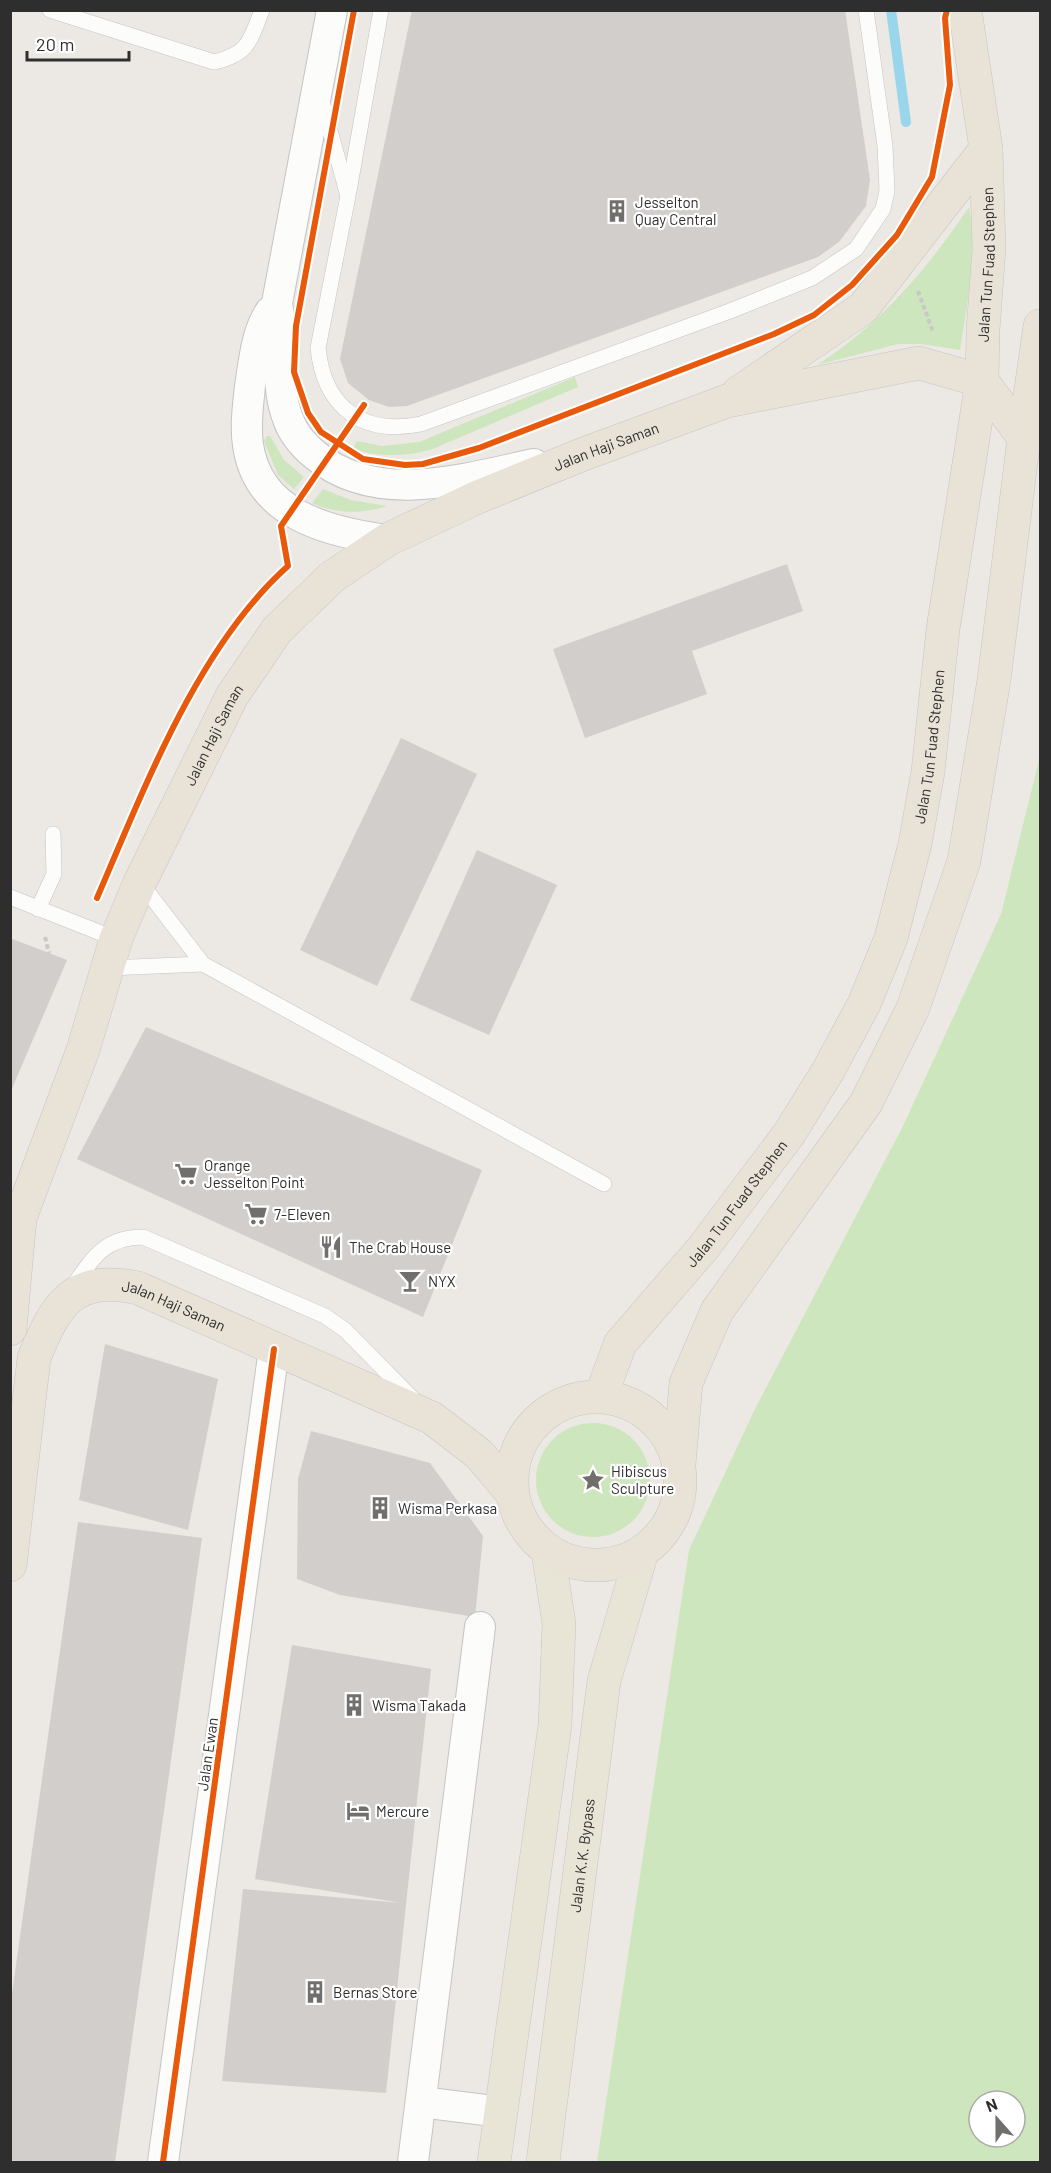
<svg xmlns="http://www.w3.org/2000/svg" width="1051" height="2173" viewBox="0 0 1051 2173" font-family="Barlow,sans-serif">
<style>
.green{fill:#cee6be;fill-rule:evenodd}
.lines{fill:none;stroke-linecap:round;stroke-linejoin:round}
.stream{stroke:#99d6ec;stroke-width:10}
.building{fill:#d1cecb}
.service-casing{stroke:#c5c4c5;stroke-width:16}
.minor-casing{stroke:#c5c4c5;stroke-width:32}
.primary-casing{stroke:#c6c5c4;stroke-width:34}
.trunk-casing{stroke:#c6c5c4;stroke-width:34}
.path{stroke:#c9c9c8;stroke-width:4;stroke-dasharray:4.5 3;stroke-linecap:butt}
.service{stroke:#fcfcfb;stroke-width:15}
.minor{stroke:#fcfcfb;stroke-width:30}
.primary{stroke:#e8e4d6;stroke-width:33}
.trunk{stroke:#e9e2d6;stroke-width:33}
.cycleway-casing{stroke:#fff;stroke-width:10}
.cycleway{stroke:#e8590c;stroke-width:6}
.labels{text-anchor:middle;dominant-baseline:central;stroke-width:4.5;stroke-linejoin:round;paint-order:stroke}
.poi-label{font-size:15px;fill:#2e2e2e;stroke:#fff;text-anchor:start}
.street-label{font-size:15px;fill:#2e2e2e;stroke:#fff}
</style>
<rect width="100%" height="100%" fill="#ece8e4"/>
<g class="green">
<path d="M969 207C978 249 967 307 960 350L921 344H898L817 365C881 324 927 269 969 207Z"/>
<path d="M575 377 578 387 430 450C407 456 375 458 353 448L357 441 382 446 419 442Z"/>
<path d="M267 436H270L284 460 304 477 294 489 278 475 264 441Z"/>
<path d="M323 489 351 500 387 506C364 514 334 514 312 503Z"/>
<path d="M1040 756V2162H597L689 1550 755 1409 903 1126 1001 914ZM979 2101H1015V2137H979Z"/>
<circle cx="593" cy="1480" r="57"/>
</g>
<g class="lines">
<path class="stream" d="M891 10 906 122"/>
</g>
<g class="building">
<path d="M412 10H845L870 180 866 206 839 242 818 257 407 406 389 407 369 400 348 383 340 359Z"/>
<path d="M787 564 803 611 692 651 707 694 585 738 553 649Z"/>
<path d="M401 738 477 774 377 986 300 950Z"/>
<path d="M477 850 557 885 489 1035 410 1000Z"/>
<path d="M10 938 67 960 10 1093Z"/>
<path d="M146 1027 482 1170 423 1317 77 1159Z"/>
<path d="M105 1344 218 1379 188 1530 79 1500Z"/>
<path d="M311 1431 430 1463 483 1536 475 1617 340 1595 297 1579 298 1479Z"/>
<path d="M78 1522 202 1538 115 2162H10V2008Z"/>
<path d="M292 1645 431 1669 386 2093 222 2081 243 1889 402 1903 255 1879Z"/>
</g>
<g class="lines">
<g class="service-casing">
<g id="service">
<path d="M50 10 214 62C249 54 250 41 262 10"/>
<path d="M321 98 348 196 318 348C324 407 362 436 421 424L730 311 812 278 856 249 883 209 887 191 885 146 866 10"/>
<path d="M349 191 381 10"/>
<path d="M140 882 203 964 604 1184"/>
<path d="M10 897 116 939"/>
<path d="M38 909 54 874 53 834"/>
<path d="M108 968 203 964"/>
<path d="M71 1289C92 1259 104 1237 143 1237L325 1316 345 1330 413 1399"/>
</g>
</g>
<g class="minor-casing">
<g id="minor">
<path d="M332 10 277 303C285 342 273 380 288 419 293 433 304 446 315 455 376 506 464 479 534 464"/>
<path d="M270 312C256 333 254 362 250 386 248 405 245 426 248 445 258 515 328 532 387 540"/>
<path d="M421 2102 501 2112"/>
<path d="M163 2162 274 1349"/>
<path d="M413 2162 480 1627"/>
</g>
</g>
<g class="primary-casing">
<g id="primary">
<path d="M494 2162 555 1725 559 1624 548 1551"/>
<path id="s1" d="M543 2162 604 1681 642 1552"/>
</g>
</g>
<g class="trunk-casing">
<g id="trunk">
<path d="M738 393 863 308 986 149"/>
<path id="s2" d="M10 1329 20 1218 83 1050 116 939 140 882 232 696 277 630 332 577 387 540 478 497 581 455 727 401 919 363 982 381 1024 438"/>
<path id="s3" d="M601 1396 620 1344 703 1248 789 1134 828 1071 864 1004 891 938 915 844 928 772 943 629 982 381 983 330 989 249 986 149 965 10"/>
<circle cx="596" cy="1481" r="84"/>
<path d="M679 1464 686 1383 717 1311 866 1103 913 1008 964 861 994 680 1024 438 1040 326"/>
<path id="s4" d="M10 1565 34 1358C56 1304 73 1274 138 1288L432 1418 479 1454 511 1492"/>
</g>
</g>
<g class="path">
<path d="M918 291 933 332"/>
<path d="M45 937 49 953"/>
</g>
<use href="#service" class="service"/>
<use href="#minor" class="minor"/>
<use href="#primary" class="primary"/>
<use href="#trunk" class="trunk"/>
<g class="cycleway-casing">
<g id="cycleway">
<path d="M354 10 296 326 294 372 308 413 321 432 363 459 405 465 423 464 479 448 774 334 814 315 852 285 897 235 932 177 950 85 945 18 947 10"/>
<path d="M97 898C144 789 198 646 288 566L281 526 364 405"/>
<path d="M163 2162 274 1349"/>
</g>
</g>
<use href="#cycleway" class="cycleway"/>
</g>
<defs>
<g id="building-bare" transform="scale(1.8)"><path d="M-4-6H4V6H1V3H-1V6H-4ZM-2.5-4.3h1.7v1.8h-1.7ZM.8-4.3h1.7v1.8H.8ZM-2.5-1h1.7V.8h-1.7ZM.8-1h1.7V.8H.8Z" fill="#706f6e" stroke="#fff" stroke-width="2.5" paint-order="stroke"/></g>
<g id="supermarket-bare" transform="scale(1.8)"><path d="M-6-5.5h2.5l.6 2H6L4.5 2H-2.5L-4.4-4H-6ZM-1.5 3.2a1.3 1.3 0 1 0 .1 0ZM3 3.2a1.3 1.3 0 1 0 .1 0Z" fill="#706f6e" stroke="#fff" stroke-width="2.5" paint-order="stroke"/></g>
<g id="restaurant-bare" transform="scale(1.8)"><path d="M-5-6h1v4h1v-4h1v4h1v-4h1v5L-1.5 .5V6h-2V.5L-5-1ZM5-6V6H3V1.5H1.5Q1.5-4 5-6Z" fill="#706f6e" stroke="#fff" stroke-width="2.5" paint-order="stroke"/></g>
<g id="bar-bare" transform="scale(1.8)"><path d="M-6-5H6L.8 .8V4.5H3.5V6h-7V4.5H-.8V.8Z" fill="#706f6e" stroke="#fff" stroke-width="2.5" paint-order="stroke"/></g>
<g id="sight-bare" transform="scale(1.8)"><path d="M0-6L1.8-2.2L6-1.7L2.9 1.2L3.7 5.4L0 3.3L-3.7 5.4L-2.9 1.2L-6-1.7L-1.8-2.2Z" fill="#706f6e" stroke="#fff" stroke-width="2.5" paint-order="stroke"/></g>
<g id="hotel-bare" transform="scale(1.8)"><path d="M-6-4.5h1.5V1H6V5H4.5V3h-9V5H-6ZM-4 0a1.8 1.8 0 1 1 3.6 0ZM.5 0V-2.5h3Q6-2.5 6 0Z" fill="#706f6e" stroke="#fff" stroke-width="2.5" paint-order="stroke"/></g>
</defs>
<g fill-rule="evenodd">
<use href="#building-bare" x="617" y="211"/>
<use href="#supermarket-bare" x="186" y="1174"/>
<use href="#supermarket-bare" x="256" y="1214"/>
<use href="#restaurant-bare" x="331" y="1247"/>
<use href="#bar-bare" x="410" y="1281"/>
<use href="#sight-bare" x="593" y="1480"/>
<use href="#building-bare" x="380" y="1508"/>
<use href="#building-bare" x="354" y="1705"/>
<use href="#hotel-bare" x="358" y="1811"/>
<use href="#building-bare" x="315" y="1992"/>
</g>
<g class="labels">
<g class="poi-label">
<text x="635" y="202">Jesselton<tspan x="635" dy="17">Quay Central</tspan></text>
<text x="204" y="1165">Orange<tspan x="204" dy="17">Jesselton Point</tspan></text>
<text x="274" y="1214">7-Eleven</text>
<text x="349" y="1247">The Crab House</text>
<text x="428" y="1281">NYX</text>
<text x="611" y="1471">Hibiscus<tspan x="611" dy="17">Sculpture</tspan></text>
<text x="398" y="1508">Wisma Perkasa</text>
<text x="372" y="1705">Wisma Takada</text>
<text x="376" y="1811">Mercure</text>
<text x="333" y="1992">Bernas Store</text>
</g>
<g class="street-label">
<text stroke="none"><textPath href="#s3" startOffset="1228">Jalan Tun Fuad Stephen</textPath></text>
<text stroke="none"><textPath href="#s2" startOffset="1137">Jalan Haji Saman</textPath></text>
<text stroke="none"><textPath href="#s2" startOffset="633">Jalan Haji Saman</textPath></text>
<text stroke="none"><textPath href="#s3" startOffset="742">Jalan Tun Fuad Stephen</textPath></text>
<text stroke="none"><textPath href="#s3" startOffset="238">Jalan Tun Fuad Stephen</textPath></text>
<text stroke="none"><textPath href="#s4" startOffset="390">Jalan Haji Saman</textPath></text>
<text transform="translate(207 1754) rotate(-82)">Jalan Ewan</text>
<text stroke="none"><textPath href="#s1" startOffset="309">Jalan K.K. Bypass</textPath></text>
</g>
</g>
<rect width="1051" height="2173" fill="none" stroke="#2e2e2e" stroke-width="24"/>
<g transform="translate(997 2119) rotate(339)"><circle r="28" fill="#ffffff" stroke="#ababab" stroke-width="1.5"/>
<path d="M0-4.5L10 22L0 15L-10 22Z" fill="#706f6e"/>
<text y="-9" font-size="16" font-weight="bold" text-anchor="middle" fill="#2e2e2e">N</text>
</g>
<path d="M27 51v9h102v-9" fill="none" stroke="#2e2e2e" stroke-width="3"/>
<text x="36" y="51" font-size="18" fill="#2e2e2e" stroke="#ffffff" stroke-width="4.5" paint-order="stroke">20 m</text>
</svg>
